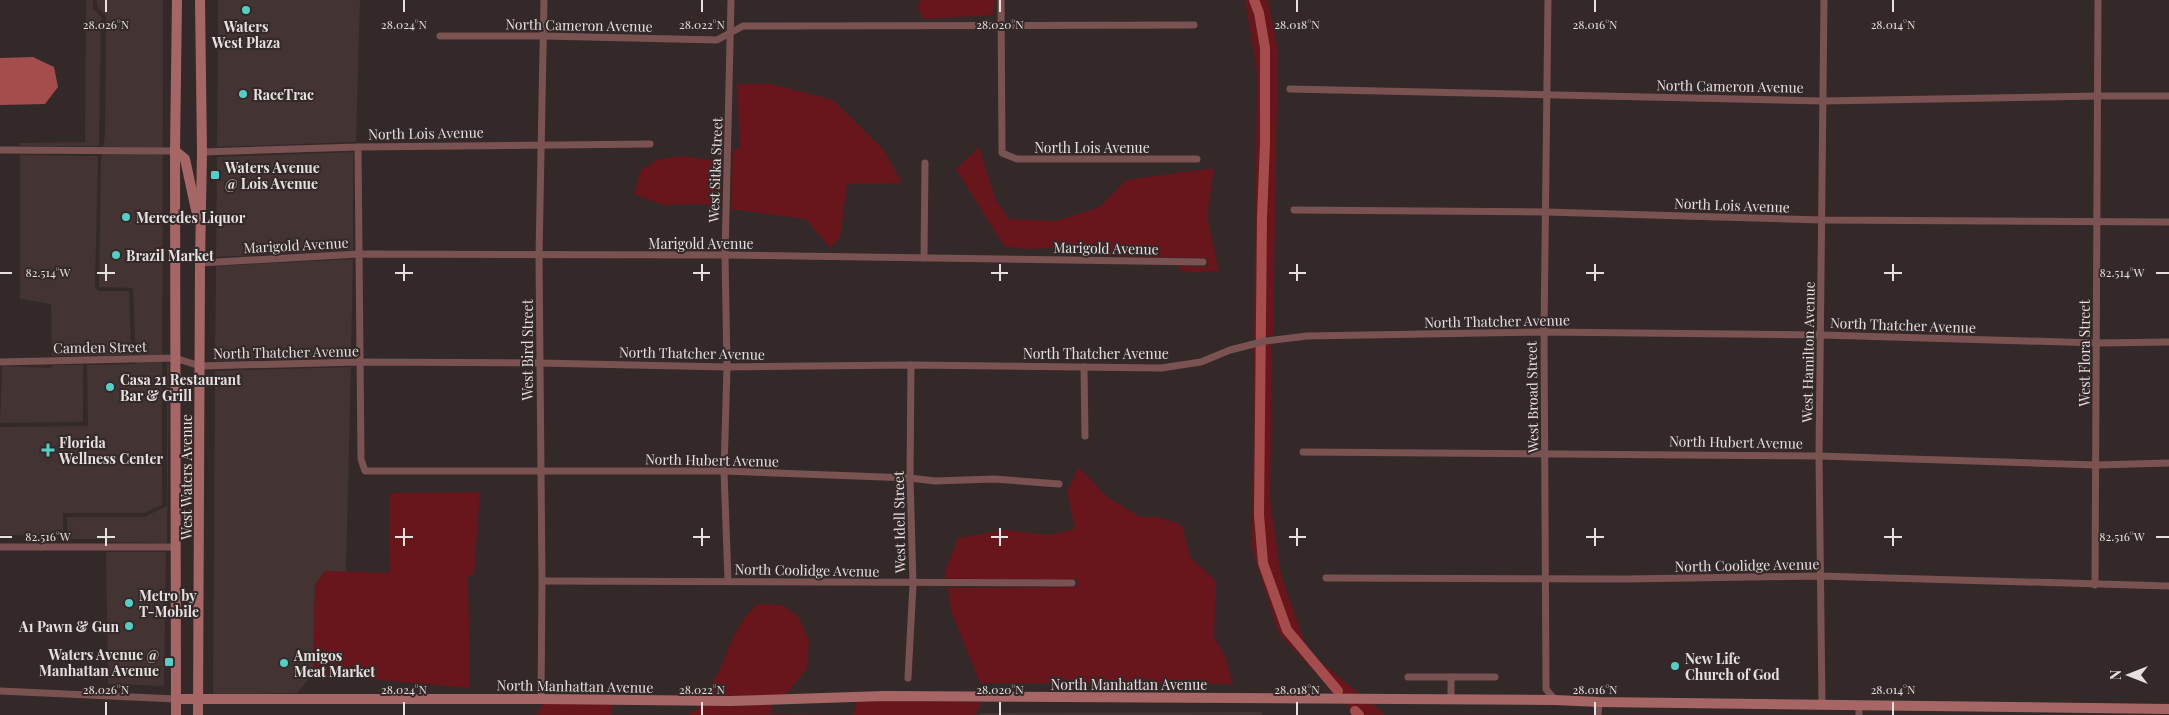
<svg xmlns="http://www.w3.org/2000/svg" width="2169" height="715" viewBox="0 0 2169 715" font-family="'Playfair Display',serif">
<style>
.built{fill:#433332}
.green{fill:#68161c}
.water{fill:#a54c4c}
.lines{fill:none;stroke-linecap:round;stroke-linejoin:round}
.canal{stroke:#a54c4c;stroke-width:10}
.street{stroke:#7a5251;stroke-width:7}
.secondary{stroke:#a56665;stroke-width:10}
.ticks{fill:none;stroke:#e7e0e0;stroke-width:2}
.poi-dot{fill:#55cec5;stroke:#332928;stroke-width:2}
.labels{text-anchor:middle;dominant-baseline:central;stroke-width:4;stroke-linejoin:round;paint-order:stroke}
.street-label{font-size:14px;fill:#e7e0e0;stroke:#332928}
.poi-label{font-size:14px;font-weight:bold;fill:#e7e0e0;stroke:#332928;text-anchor:start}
.ticks-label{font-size:12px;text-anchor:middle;fill:#e7e0e0;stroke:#332928;stroke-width:4;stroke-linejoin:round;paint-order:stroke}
</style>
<rect width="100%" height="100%" fill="#332928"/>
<g class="built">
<path d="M86 0H93V9L101 17 99 146H20V143L85 142Z"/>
<path d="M97 0H163L162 505 144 513H63V536L0 535V427L88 426 87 365 136 364 133 288 99 287 101 160 105 134 106 15 97 6Z"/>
<path d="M218 0H360L356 142 217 147Z"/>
<path d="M353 152V250L216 257 217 157Z"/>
<path d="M20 155 98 156 95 288 99 291H129L131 355 52 356 51 304 20 299Z"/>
<path d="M353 259 351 358 215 361 216 266Z"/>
<path d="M167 363H169V391L167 543 106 542V539H65L67 536V517H144L167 506Z"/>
<path d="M52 365H83V422L0 423 2 366 51 368Z"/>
<path d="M351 367 346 572 325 571 315 585 313 674 297 693 213 695 215 371Z"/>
<path d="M106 552H166L164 686 108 684Z"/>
<path d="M1262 712V715H980V713Z"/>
</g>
<g class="green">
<path d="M920 0H995L993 15 923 19 918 8Z"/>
<path d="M1245 0H1268L1278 50 1273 335 1254 338 1257 71Z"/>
<path d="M737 84H772L833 100 883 149 902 183 847 184 840 237 830 248 806 219 731 209 733 151 740 147Z"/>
<path d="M979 147 996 201 1009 219 1056 221 1100 207 1126 180 1214 168 1207 217 1219 271C1206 270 1185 277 1177 266L1208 267V258L1111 256 1056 248 1025 249 1004 246 956 169Z"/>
<path d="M683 156 716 161 722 158 721 207 699 204 663 205 634 194 641 170 659 159Z"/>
<path d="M1272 344 1270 500 1281 575 1308 652 1360 694H1337L1279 634 1252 548 1254 348Z"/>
<path d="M1079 467 1106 496 1140 517H1158L1182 525 1190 557 1216 581 1214 637 1225 656 1233 684 980 683 951 611 948 588 1077 587 1078 579H946L945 571 958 538 1005 530 1049 535 1075 529 1067 491Z"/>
<path d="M480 492 474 575H468L470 688 313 674 315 585 325 571 390 573 389 493Z"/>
<path d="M758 604 781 605 798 616 809 640 807 668 790 690 783 695 704 696C710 686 717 676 722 665 731 642 739 620 758 604Z"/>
<path d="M884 700 980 702V709L976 711V715H687L696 710 699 706 772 704 770 714 853 715 857 701Z"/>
<path d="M1346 703H1371L1385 715H1357Z"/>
<path d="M543 704H611L612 715H536Z"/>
</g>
<path class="water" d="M33 57 54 67 58 87 45 104 0 105V58Z"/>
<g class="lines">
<g class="canal">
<path d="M1254 0 1259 13 1265 48V143L1262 218 1259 515 1263 563 1287 630 1338 691"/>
<path d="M1355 711 1359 715"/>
</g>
<g class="street">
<path d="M1001 0 1002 153 1017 159H1197"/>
<path d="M1548 0 1544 332 1546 689 1555 700"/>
<path d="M440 36H544L717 40 743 26 1194 25"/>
<path d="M1290 89 1823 101 2097 96H2169"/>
<path d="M358 147 361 459 365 471H724L910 478 935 481 994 479 1059 484"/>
<path d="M0 150 175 151"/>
<path d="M202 152 358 147 650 144"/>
<path d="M1294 210 1546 212 1822 220 2169 222"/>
<path d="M924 258 925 163"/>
<path d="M200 263 358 254 725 255 1203 262"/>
<path d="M0 362 175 358 200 366 359 362 539 363 727 367 911 365 1161 368 1201 362 1230 350 1266 341 1307 336 1544 332 1822 335 2097 343 2169 342"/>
<path d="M1084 367 1085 436"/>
<path d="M1303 452 1819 456 2097 465 2169 463"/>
<path d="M0 547H175"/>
<path d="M1326 578 1627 579 1820 576 2169 586"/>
<path d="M542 581 1072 583"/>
<path d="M728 581 724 471 727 367 725 255 731 0"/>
<path d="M2095 585 2098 0"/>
<path d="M1408 677H1495"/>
<path d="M908 678 913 584 910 478 911 365"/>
<path d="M0 691 176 699"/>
<path d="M541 699 542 581 539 255 544 0"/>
<path d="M1451 699V677"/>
<path d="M1822 704 1819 456 1824 0"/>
<path d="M1859 705V715"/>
<path d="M1598 715 1599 702"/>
</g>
<g class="secondary">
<path d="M175 151 185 159 196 210"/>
<path d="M176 699H541L730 701 884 696 1555 700 1599 702 2169 709"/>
<path d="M176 715 175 151 177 0"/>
<path d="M198 715 200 263 202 152 200 0"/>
</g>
</g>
<path class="ticks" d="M106 0V12M404 0V12M702 0V12M1000 0V12M1297 0V12M1595 0V12M1893 0V12M106 264V281M404 264V281M702 264V281M1000 264V281M1297 264V281M1595 264V281M1893 264V281M0 273H12M97 273H115M395 273H413M693 273H710M991 273H1008M1289 273H1306M1586 273H1604M1884 273H1902M2156 273H2169M106 528V546M404 528V546M702 528V546M1000 528V546M1297 528V546M1595 528V546M1893 528V546M0 537H12M97 537H115M395 537H413M693 537H710M991 537H1008M1289 537H1306M1586 537H1604M1884 537H1902M2156 537H2169M106 702V715M404 702V715M702 702V715M1000 702V715M1297 702V715M1595 702V715M1893 702V715"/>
<g class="poi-dot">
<circle cx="246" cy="10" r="5"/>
<circle cx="243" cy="94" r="5"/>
<rect x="210" y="170" width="10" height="10" rx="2.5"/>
<circle cx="126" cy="217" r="5"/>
<circle cx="116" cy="255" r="5"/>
<circle cx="110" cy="387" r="5"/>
<path d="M45.5 442.5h5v5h5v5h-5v5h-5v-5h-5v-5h5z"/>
<circle cx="129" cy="603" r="5"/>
<circle cx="129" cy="626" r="5"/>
<rect x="164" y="657" width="10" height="10" rx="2.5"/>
<circle cx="284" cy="663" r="5"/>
<circle cx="1675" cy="666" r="5"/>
</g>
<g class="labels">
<g class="street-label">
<text transform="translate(579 25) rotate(1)">North Cameron Avenue</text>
<text transform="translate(1730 86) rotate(1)">North Cameron Avenue</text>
<text transform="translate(426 133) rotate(-1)">North Lois Avenue</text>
<text x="1092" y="147">North Lois Avenue</text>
<text transform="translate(715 170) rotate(-88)">West Sitka Street</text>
<text transform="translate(1732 205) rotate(2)">North Lois Avenue</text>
<text x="701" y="243">Marigold Avenue</text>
<text transform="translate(296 245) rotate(-3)">Marigold Avenue</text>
<text transform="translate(1106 248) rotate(1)">Marigold Avenue</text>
<text transform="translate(1497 321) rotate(-1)">North Thatcher Avenue</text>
<text transform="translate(1903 325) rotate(2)">North Thatcher Avenue</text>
<text transform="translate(100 347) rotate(-1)">Camden Street</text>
<text transform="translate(527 350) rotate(-90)">West Bird Street</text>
<text transform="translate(286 352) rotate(-1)">North Thatcher Avenue</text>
<text transform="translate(1808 352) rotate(-89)">West Hamilton Avenue</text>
<text transform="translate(692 353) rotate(1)">North Thatcher Avenue</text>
<text x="1096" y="353">North Thatcher Avenue</text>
<text transform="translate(2084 353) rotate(-90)">West Flora Street</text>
<text transform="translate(1532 397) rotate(-91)">West Broad Street</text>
<text transform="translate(1736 442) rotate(1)">North Hubert Avenue</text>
<text transform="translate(712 460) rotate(1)">North Hubert Avenue</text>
<text transform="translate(186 477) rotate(-90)">West Waters Avenue</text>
<text transform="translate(899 522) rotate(-91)">West Idell Street</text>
<text transform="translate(1747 565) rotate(-1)">North Coolidge Avenue</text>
<text transform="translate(807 570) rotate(1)">North Coolidge Avenue</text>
<text x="1129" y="684">North Manhattan Avenue</text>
<text transform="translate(575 686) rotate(1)">North Manhattan Avenue</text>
</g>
<g class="poi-label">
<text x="246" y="26" text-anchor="middle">Waters<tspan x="246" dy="16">West Plaza</tspan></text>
<text x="253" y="94">RaceTrac</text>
<text x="225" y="167">Waters Avenue<tspan x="225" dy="16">@ Lois Avenue</tspan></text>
<text x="136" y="217">Mercedes Liquor</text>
<text x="126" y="255">Brazil Market</text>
<text x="120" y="379">Casa 21 Restaurant<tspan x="120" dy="16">Bar &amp; Grill</tspan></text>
<text x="59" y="442">Florida<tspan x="59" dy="16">Wellness Center</tspan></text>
<text x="139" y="595">Metro by<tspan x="139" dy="16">T-Mobile</tspan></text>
<text x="119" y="626" text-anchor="end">A1 Pawn &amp; Gun</text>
<text x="159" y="654" text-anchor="end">Waters Avenue @<tspan x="159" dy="16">Manhattan Avenue</tspan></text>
<text x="294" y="655">Amigos<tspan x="294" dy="16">Meat Market</tspan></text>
<text x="1685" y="658">New Life<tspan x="1685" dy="16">Church of God</tspan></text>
</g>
</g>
<g class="ticks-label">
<text x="106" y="29">28.026°N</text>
<text x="404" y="29">28.024°N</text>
<text x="702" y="29">28.022°N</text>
<text x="1000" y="29">28.020°N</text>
<text x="1297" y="29">28.018°N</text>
<text x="1595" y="29">28.016°N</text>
<text x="1893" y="29">28.014°N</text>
<text x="2122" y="277">82.514°W</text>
<text x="48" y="277">82.514°W</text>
<text x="2122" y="541">82.516°W</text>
<text x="48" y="541">82.516°W</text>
<text x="106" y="694">28.026°N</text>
<text x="404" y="694">28.024°N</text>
<text x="702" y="694">28.022°N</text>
<text x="1000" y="694">28.020°N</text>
<text x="1297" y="694">28.018°N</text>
<text x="1595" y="694">28.016°N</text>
<text x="1893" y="694">28.014°N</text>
</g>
<g transform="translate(2129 675) rotate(270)" stroke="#332928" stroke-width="4" paint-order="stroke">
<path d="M0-4L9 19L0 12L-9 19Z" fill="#e7e0e0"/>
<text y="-8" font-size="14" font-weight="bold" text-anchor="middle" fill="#e7e0e0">N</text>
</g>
</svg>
